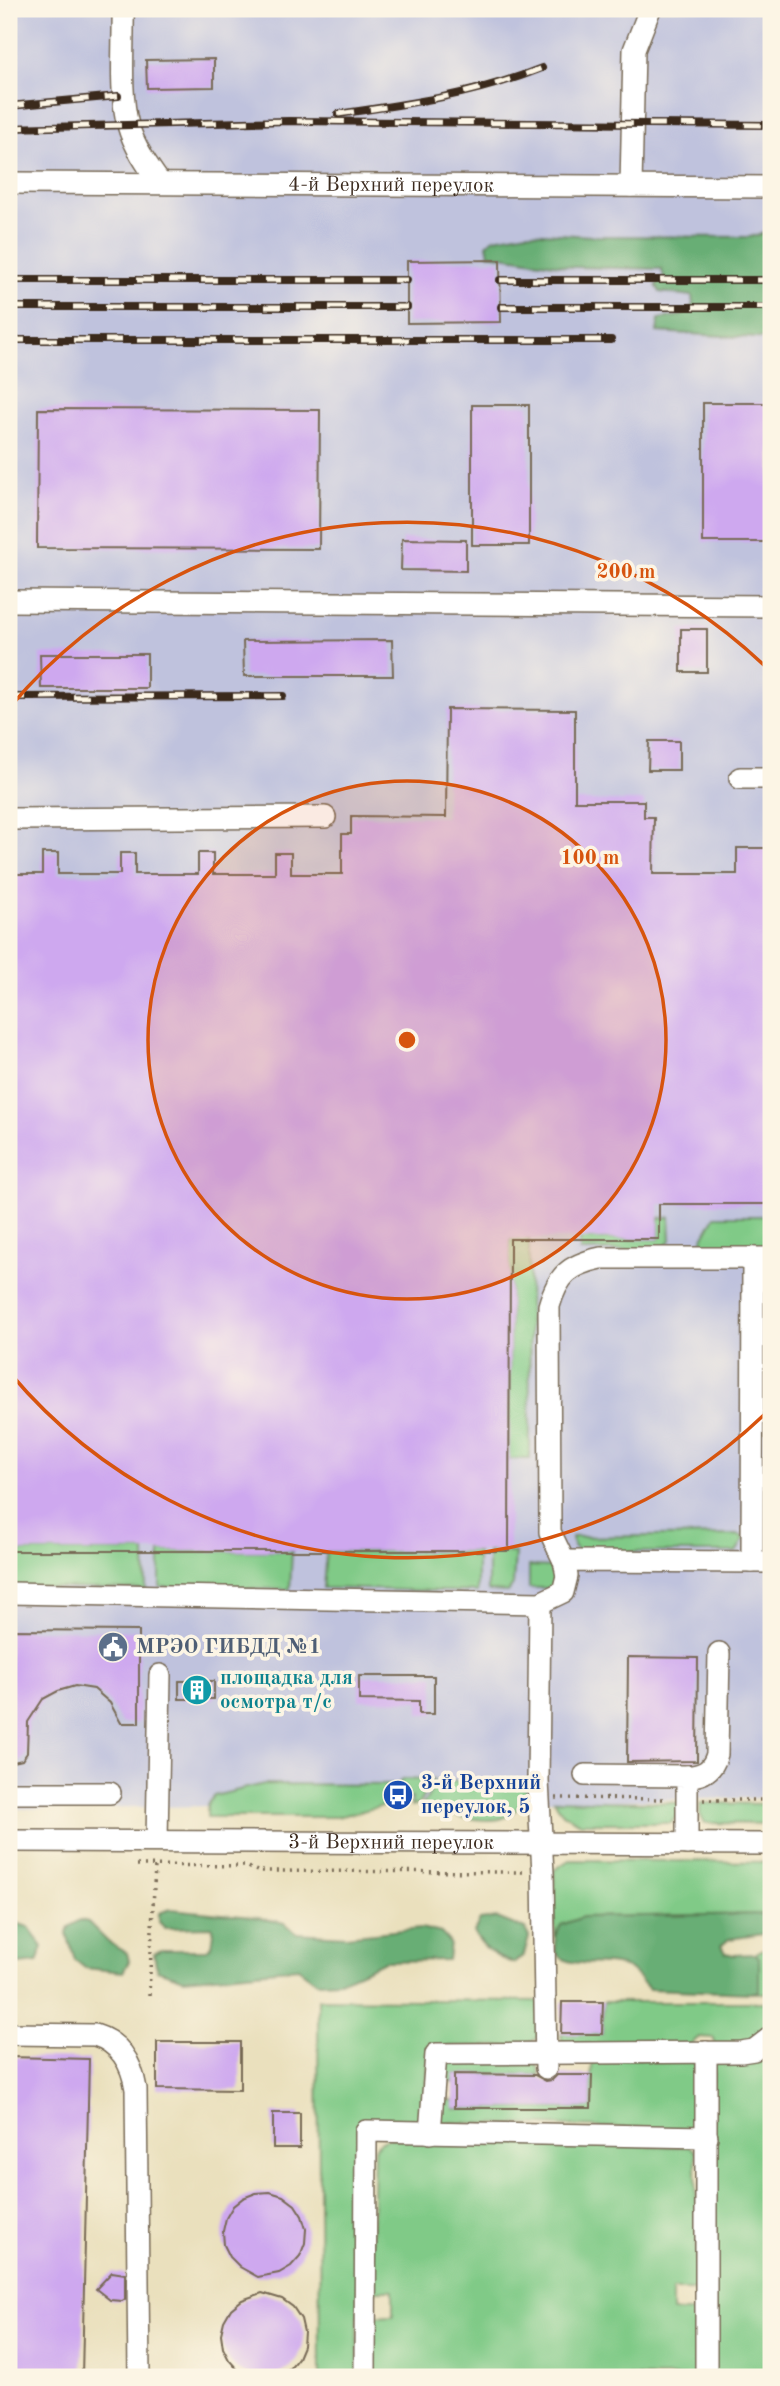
<svg xmlns="http://www.w3.org/2000/svg" width="780" height="2386" viewBox="0 0 780 2386" font-family="'Old Standard TT',serif">
<style>
.industrial{fill:#bfc2dd}
.green{fill:#80ca87;stroke:#5e7a52;stroke-width:2}
.forest{fill:#68ae74;stroke:#526c49;stroke-width:2}
.building{fill:#cea8ef}
.lines{fill:none;stroke-linecap:round;stroke-linejoin:round}
.minor-casing{stroke:#786a56;stroke-width:24}
.path{stroke:#786a56;stroke-width:3.5;stroke-dasharray:2 5;stroke-linecap:butt}
.minor{stroke:#fff;stroke-width:21}
.rail-casing{stroke:#3b2a1e;stroke-width:8}
.rail{stroke:#fcf5e5;stroke-width:5;stroke-dasharray:16;stroke-linecap:butt}
.ring{fill:none;stroke:#d7540e;stroke-width:3.5}
.labels{text-anchor:middle;dominant-baseline:central;stroke-width:7;stroke-linejoin:round;paint-order:stroke}
.street-label{font-size:21px;fill:#3b2a1e;stroke:#fcf5e5}
.service-label{font-size:21px;font-weight:bold;fill:#4e5e75;stroke:#fcf5e5;text-anchor:start}
.culture-label{font-size:21px;font-weight:bold;fill:#0d838f;stroke:#fcf5e5;text-anchor:start}
.transit-label{font-size:21px;font-weight:bold;fill:#164399;stroke:#fcf5e5;text-anchor:start}
.centre{fill:#d7540e;stroke:#fcf5e5;stroke-width:3.5}
.ring-label{font-size:21px;text-anchor:middle;font-weight:bold;fill:#d7540e;stroke:#fcf5e5;stroke-width:7;stroke-linejoin:round;paint-order:stroke}
</style>
<rect width="100%" height="100%" fill="#fcf5e5"/>
<filter id="ink" filterUnits="userSpaceOnUse"><feTurbulence type="fractalNoise" baseFrequency=".0143" numOctaves="2"/><feDisplacementMap in="SourceGraphic" scale="14" xChannelSelector="R" yChannelSelector="G"/><feConvolveMatrix kernelMatrix="1 2 1 2 8 2 1 2 1" color-interpolation-filters="sRGB"/></filter>
<filter id="wash" filterUnits="userSpaceOnUse"><feTurbulence type="fractalNoise" baseFrequency=".00686" numOctaves="4" result="noise"/><feDisplacementMap in="SourceGraphic" scale="28" xChannelSelector="R" yChannelSelector="G"/><feGaussianBlur stdDeviation="1.57" result="paint"/><feColorMatrix in="noise" values="0 0 0 0 0 0 0 0 0 0 0 0 0 0 0 0 0 1.4 0 .05"/><feComposite in="paint" operator="in"/></filter>
<g filter="url(#wash)">
<rect width="100%" height="100%" fill="#eae0bd"/>
<path class="industrial" d="M9 9H771V1798L9 1809Z"/>
<g class="green">
<path d="M715 1216H771V1249H697Z"/>
<path d="M670 1217 671 1240 662 1250 580 1251V1239H659V1218Z"/>
<path d="M510 1239H529L530 1459H509Z"/>
<path d="M739 1535 745 1538 736 1552H580L573 1546 572 1537Z"/>
<path d="M9 1551H145L146 1590 9 1587Z"/>
<path d="M160 1551H292L290 1589 160 1587Z"/>
<path d="M326 1551H477V1592L323 1588Z"/>
<path d="M488 1551 515 1553 513 1585 508 1592 488 1591Z"/>
<path d="M529 1566 554 1567V1588H529Z"/>
<path d="M402 1779 433 1780 418 1805 411 1806 412 1798 393 1799 395 1789Z"/>
<path d="M437 1781 516 1783 528 1791C522 1802 516 1814 503 1818 487 1824 437 1814 423 1805Z"/>
<path d="M264 1784 391 1785 387 1805 337 1817H207V1804L214 1796Z"/>
<path d="M554 1800 680 1803 678 1815 671 1823H581L563 1814Z"/>
<path d="M700 1803 771 1804V1824L705 1823 700 1815Z"/>
<path d="M569 1860 771 1862V1914L583 1917 561 1925 555 1937 554 1870Z"/>
<path d="M763 1949H771V1993H750L759 1990V1958L755 1954Z"/>
<path d="M318 1999 538 2001V2038L523 2046H429L425 2116 422 2121 414 2125 359 2124 358 2377H320Z"/>
<path d="M603 2002H767V2029L757 2041 714 2046V2038L699 2037 690 2045H569L562 2042 561 2034H602Z"/>
<path d="M771 2053V2377H713V2060L758 2059Z"/>
<path d="M592 2058 693 2060 698 2069 696 2125 690 2130 440 2122V2105L447 2100 454 2101 455 2108H591Z"/>
<path d="M533 2062 538 2067 540 2075 455 2074 454 2083 442 2078 444 2063Z"/>
<path d="M388 2138 691 2147 696 2152 697 2290H672V2312H696L697 2377H370V2317L393 2316V2290H371L374 2148 380 2142Z"/>
</g>
<g class="forest">
<path d="M771 231V339L657 332 659 319 683 315 693 305 692 296 660 292 656 285 664 276 661 269 573 267 489 254 487 244 494 238 527 232 591 236 750 237Z"/>
<path d="M171 1909 252 1917 285 1923 296 1933 346 1936 421 1928 441 1933 450 1943 448 1960 385 1961 340 1981 317 1982 298 1968 184 1979 157 1970 154 1954 161 1950H207L212 1946 214 1932 211 1927 165 1928 159 1922V1913Z"/>
<path d="M771 1914V1933L729 1939 721 1946 725 1953 734 1955 755 1954 759 1957V1991L750 1993 649 1989C643 1983 636 1974 629 1969 604 1955 533 1980 561 1925L583 1917Z"/>
<path d="M497 1918 525 1929 529 1937 524 1955 514 1963C496 1958 482 1949 474 1932L480 1920Z"/>
<path d="M80 1920 88 1922 108 1942 127 1953 129 1961 123 1972 85 1968 75 1960 67 1934 69 1927Z"/>
<path d="M9 1921 29 1927 43 1947 37 1962 9 1965Z"/>
</g>
<g id="blocks">
<g class="building">
<path d="M214 59V87L147 88 146 60Z"/>
<path d="M500 260 501 322 407 323V261Z"/>
<rect x="703" y="403" width="68" height="139"/>
<rect x="472" y="405" width="57" height="140"/>
<path d="M38 409 320 410 319 549 37 548Z"/>
<path d="M402 539 466 540V571L401 570Z"/>
<rect x="681" y="629" width="26" height="43"/>
<path d="M392 640 393 676H244L243 641Z"/>
<path d="M40 654H147V688H41Z"/>
<path d="M447 709 575 710V801H644V817H654L653 874H737V848H767V875H771V1204H659V1239H510L509 1551H9V874H42V853H58V874H120V853H135V874H198V853H213V874H275V853H291V874H342V834H351V816L446 817Z"/>
<path d="M649 741H679V770H648Z"/>
<path d="M9 1630 139 1631V1723H121L110 1703 94 1689 75 1686 58 1691 43 1699 28 1722 27 1753 22 1760 9 1763Z"/>
<path d="M628 1657 698 1658 697 1761 627 1762Z"/>
<path d="M359 1676H434V1714H419V1701L359 1700Z"/>
<rect x="179" y="1681" width="35" height="18"/>
<path d="M562 2002H603L602 2034H561Z"/>
<path d="M157 2042H240V2090L157 2089Z"/>
<path d="M9 2057 89 2059 82 2377H9Z"/>
<path d="M454 2074 535 2075 546 2081 552 2080 557 2075H592L591 2108H454Z"/>
<rect x="273" y="2113" width="27" height="35"/>
<path d="M270 2192 283 2196 295 2205 302 2216 306 2229 305 2243 300 2256 291 2266 279 2273 258 2277 240 2267 230 2257 224 2245 223 2231 226 2218 233 2206 243 2198 256 2193Z"/>
<path d="M112 2272 125 2274V2299L122 2301 110 2300 96 2289Z"/>
<path d="M262 2293 282 2299 293 2307 301 2319 304 2332 303 2346 298 2358 289 2369 277 2375 267 2377 250 2376 238 2370 229 2360 223 2348 221 2334 224 2321 231 2309 242 2300Z"/>
</g>
</g>
</g>
<g filter="url(#ink)">
<use href="#blocks" fill-opacity="0" stroke="#786a56" stroke-width="2"/>
<g class="lines">
<g class="minor-casing">
<g id="minor">
<path d="M123 9C124 43 119 93 128 125 134 146 147 165 160 183"/>
<path id="s1" d="M9 183 771 187"/>
<path d="M631 186 634 50 650 9"/>
<path d="M9 601 771 606"/>
<path d="M740 778H771"/>
<path d="M9 819 325 817"/>
<path d="M564 1561 550 1532 549 1306C558 1275 569 1265 601 1258H771"/>
<path d="M752 1562 753 1258"/>
<path d="M9 1593 540 1603 563 1592 567 1576 564 1561 771 1562"/>
<path d="M540 1603 538 1781 543 1873 546 2068"/>
<path d="M585 1775 687 1776V1844"/>
<path d="M687 1776C703 1776 713 1770 717 1754L719 1653"/>
<path d="M9 1793H110"/>
<path id="s2" d="M9 1841 771 1844"/>
<path d="M157 1841 160 1675"/>
<path d="M9 2034 95 2035C121 2043 132 2064 136 2089L139 2377"/>
<path d="M706 2052V2377"/>
<path d="M430 2133 436 2054 741 2052 754 2050 771 2037"/>
<path d="M365 2377 366 2131 707 2137"/>
</g>
</g>
<g class="path">
<path d="M556 1798 668 1799"/>
<path d="M703 1800H771"/>
<path d="M137 1865 246 1866 257 1871 524 1872"/>
<path d="M149 1995 155 1865"/>
</g>
<use href="#minor" class="minor"/>
<g class="rail-casing">
<g id="rail">
<path d="M9 106 118 96"/>
<path d="M338 114C409 104 474 95 542 68"/>
<path d="M9 128 289 121 771 125"/>
<path d="M9 280H407"/>
<path d="M500 280H771"/>
<path d="M9 307H407"/>
<path d="M501 307H771"/>
<path d="M9 340H611"/>
<path d="M9 697 283 696"/>
</g>
</g>
<use href="#rail" class="rail"/>
</g>
</g>
<circle cx="407" cy="1040" r="259" fill="#d7540e" fill-opacity=".12"/>
<g class="ring">
<circle cx="407" cy="1040" r="259"/>
<path d="M770 1409A518 518 0 0 1 10 1373M10 707A518 518 0 0 1 770 671"/>
</g>
<defs>
<g id="civic-disc" transform="scale(1.575)"><circle r="9.5" fill="#5c6f8a" stroke="#fcf5e5"/><path d="M-.6-6.5H3V-4.5H.6V-3L4-1V1h2V6H-6V1h2V-1L-.6-3ZM-1.2 2.5V6h2.4V2.5Z" fill="#fff"/></g>
<g id="building-disc" transform="scale(1.575)"><circle r="9.5" fill="#0f9aa8" stroke="#fcf5e5"/><path d="M-4-6H4V6H1V3H-1V6H-4ZM-2.5-4.3h1.7v1.8h-1.7ZM.8-4.3h1.7v1.8H.8ZM-2.5-1h1.7V.8h-1.7ZM.8-1h1.7V.8H.8Z" fill="#fff"/></g>
<g id="bus-disc" transform="scale(1.575)"><circle r="9.5" fill="#1a4fb4" stroke="#fcf5e5"/><path d="M-5-6H5V4H4V6H2V4H-2V6H-4V4H-5ZM-3.5-4V0h7V-4ZM-3.5 1.2v1.5H-2V1.2ZM2 1.2v1.5H3.5V1.2Z" fill="#fff"/></g>
</defs>
<g fill-rule="evenodd">
<use href="#civic-disc" x="113" y="1647"/>
<use href="#building-disc" x="197" y="1690"/>
<use href="#bus-disc" x="398" y="1795"/>
</g>
<g class="labels">
<g class="street-label">
<text stroke="none"><textPath href="#s1" startOffset="382">4-й Верхний переулок</textPath></text>
<text stroke="none"><textPath href="#s2" startOffset="382">3-й Верхний переулок</textPath></text>
</g>
<g class="service-label">
<text x="136" y="1647">МРЭО ГИБДД №1</text>
</g>
<g class="culture-label">
<text x="220" y="1678">площадка для<tspan x="220" dy="24">осмотра т/с</tspan></text>
</g>
<g class="transit-label">
<text x="421" y="1783">3-й Верхний<tspan x="421" dy="24">переулок, 5</tspan></text>
</g>
</g>
<circle cx="407" cy="1040" r="10" class="centre"/>
<g class="ring-label">
<text x="626" y="578">200 m</text>
<text x="590" y="864">100 m</text>
</g>
<rect width="780" height="2386" fill="none" stroke="#fcf5e5" stroke-width="35"/>
</svg>
